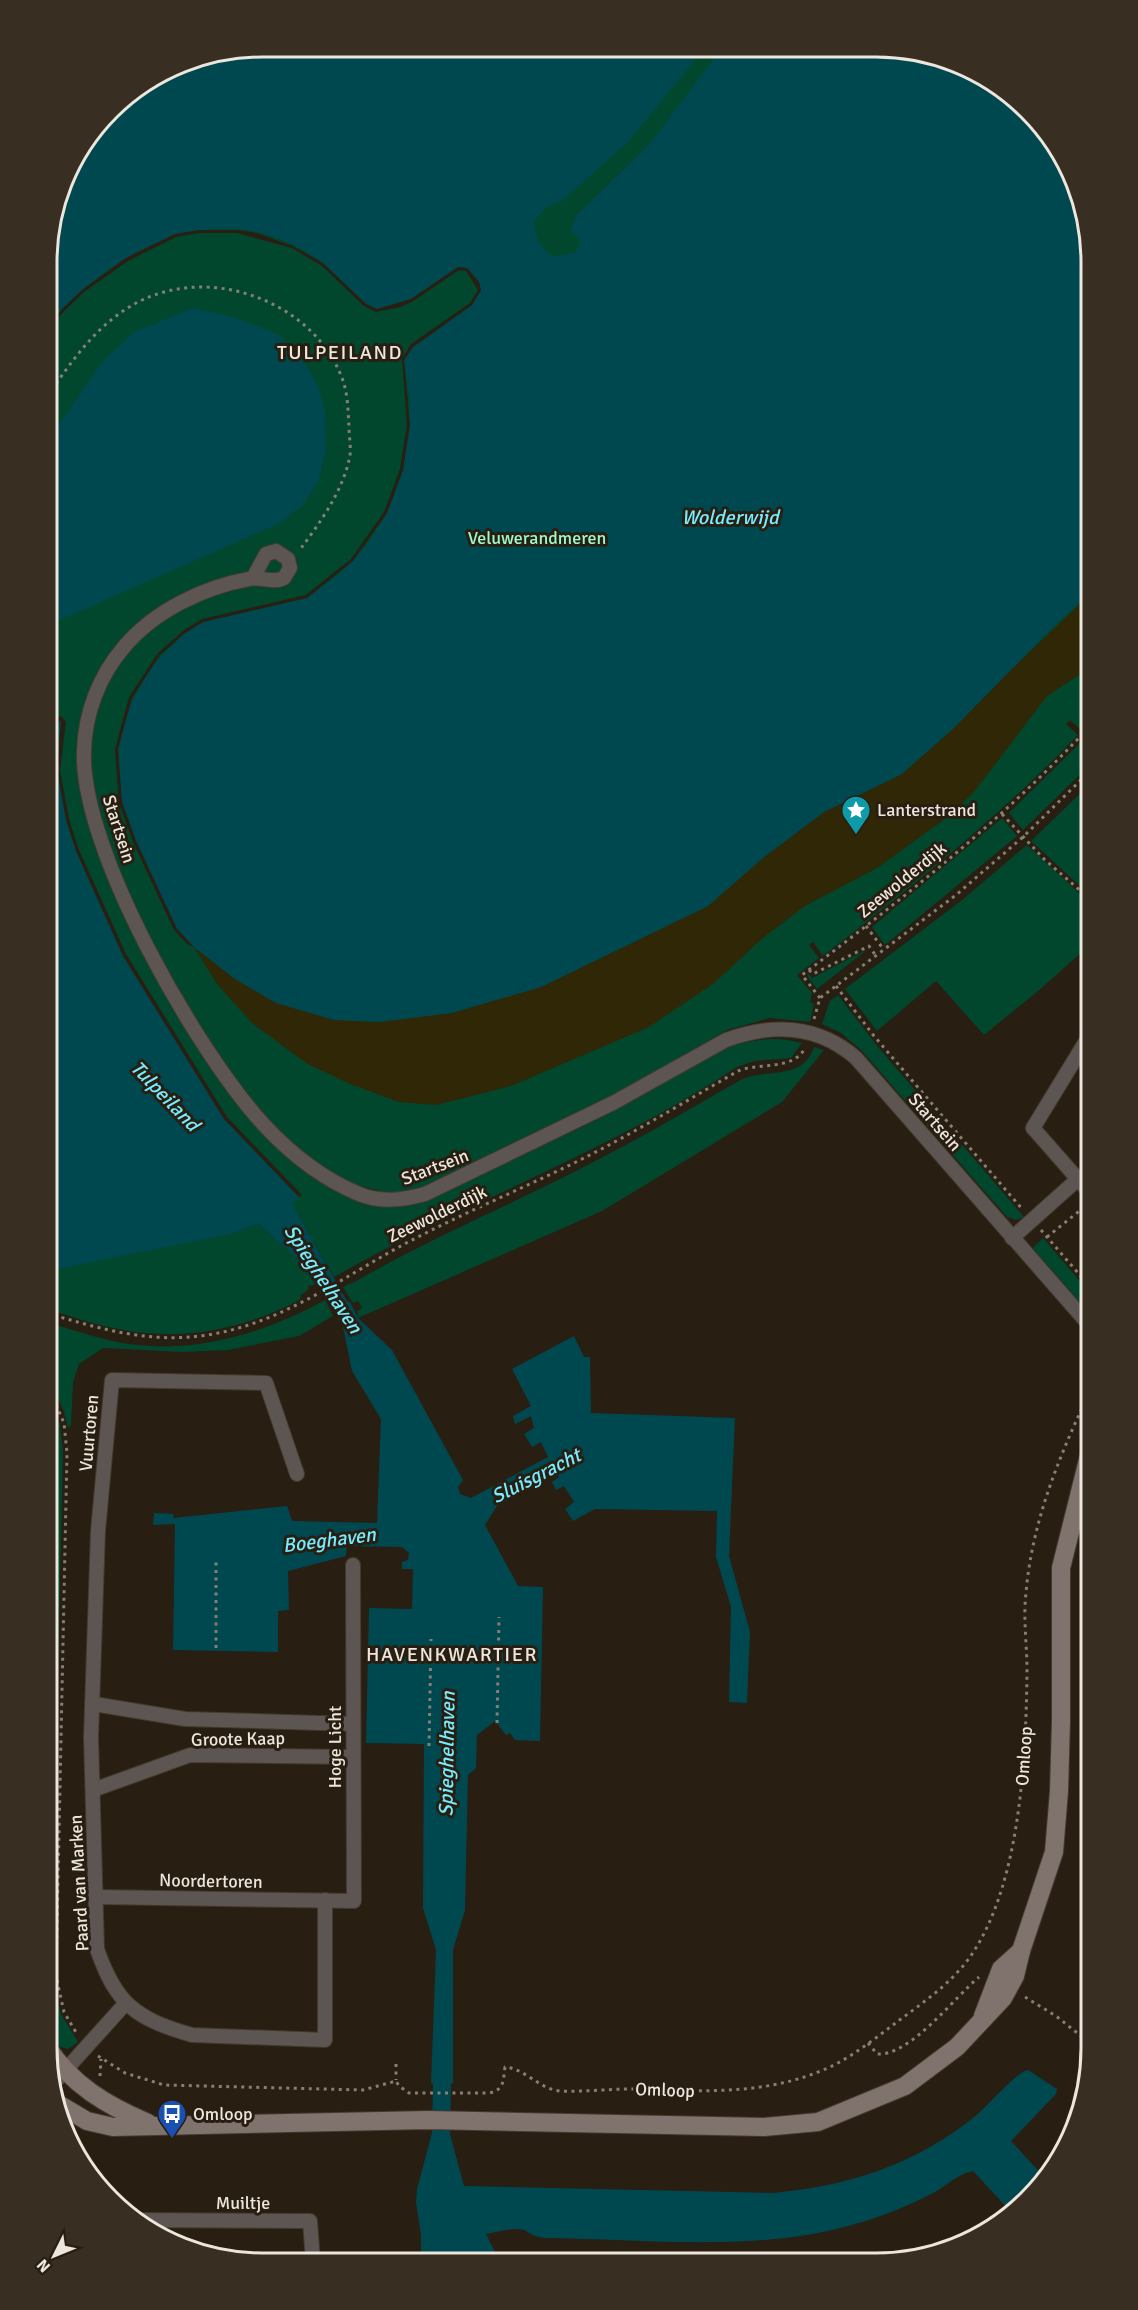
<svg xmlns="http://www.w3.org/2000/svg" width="1138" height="2310" viewBox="0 0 1138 2310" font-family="Signika,sans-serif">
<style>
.green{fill:#01472e}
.sand{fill:#2f2705}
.water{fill:#004850}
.pier{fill:#281e11}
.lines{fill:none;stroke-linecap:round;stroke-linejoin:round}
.street-casing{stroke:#433a2e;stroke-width:16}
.secondary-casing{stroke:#433a2e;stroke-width:20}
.path{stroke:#877f74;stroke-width:3;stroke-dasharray:3 4.5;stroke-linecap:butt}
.street{stroke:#5d5551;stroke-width:14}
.secondary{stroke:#80726d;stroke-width:18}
.labels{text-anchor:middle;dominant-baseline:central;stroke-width:6;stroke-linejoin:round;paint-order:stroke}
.park-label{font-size:18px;fill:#9efacc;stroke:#281e11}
.poi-label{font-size:18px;fill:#ece6dd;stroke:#281e11;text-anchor:start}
.street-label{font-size:18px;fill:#ece6dd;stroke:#281e11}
.neighbourhood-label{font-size:20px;letter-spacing:1.5px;fill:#ece6dd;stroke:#281e11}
.water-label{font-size:20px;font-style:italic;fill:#76ecfe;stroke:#281e11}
.rim{fill:none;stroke:#ece6dd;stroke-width:3}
</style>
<rect width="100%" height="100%" fill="#281e11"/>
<g class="green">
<path d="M262 47 918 51 1018 100 1080 193 1091 262V720L1082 731 1070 720 1066 724 1078 735C1000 816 912 887 823 956L813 942 809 945 819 958 797 975 812 993 810 1002 814 1004 810 1022 770 1018 727 1030 614 1095 422 1187 396 1192H383L357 1185 338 1192 363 1204 378 1207H395L429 1199 595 1121 731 1046C756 1039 776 1036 802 1043L791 1058 754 1061 737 1067C611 1151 462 1204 334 1277L294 1208 230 1234 259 1224 312 1273 318 1284 308 1286 309 1289 300 1296 301 1299C246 1329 181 1342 118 1329 94 1325 71 1316 47 1309L48 234 69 166 120 100 180 63Z"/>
<path d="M1091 738V764L1023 830 1009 813 1083 740 1086 744Z"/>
<path d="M1091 783V896L1031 841Z"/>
<path d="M1002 818 1017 836 885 945 872 927Z"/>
<path d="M1027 845 1091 904V944L1038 991 984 1035 936 981 877 1031 845 989 962 900Z"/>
<path d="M868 949 817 989 807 976 809 974 812 978Z"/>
<path d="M838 995 878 1047 1024 1217 1016 1220 1007 1217 861 1050 841 1033 822 1024 830 1001Z"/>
<path d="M814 1047 824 1050 782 1102 602 1211 358 1318 357 1311 362 1308 358 1301 353 1303 343 1287 350 1283 351 1284C423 1242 499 1210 574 1172 630 1144 683 1113 737 1082 764 1066 802 1083 814 1047Z"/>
<path d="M1043 1238 1091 1294V1315L1033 1248Z"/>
<path d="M325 1300 333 1316 299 1336 228 1350 182 1352 103 1348 79 1364 73 1382 71 1425 68 1428 63 1409 47 1376 49 1323C75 1330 102 1340 129 1344 199 1354 267 1332 325 1300Z"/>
<path d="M47 1394 60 1424 63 1453 51 1976 61 2014 78 2042 68 2049 57 2046 47 2034Z"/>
</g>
<path class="sand" d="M1091 593V667L1047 696 974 792 949 816 877 868 805 906 764 937 713 984 649 1027 511 1086 436 1105 399 1102 350 1084 306 1063 252 1023 217 984 194 947 235 979 276 1003 379 1022 451 1013 541 987 708 906 764 857 824 812 902 774Z"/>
<g class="water">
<path d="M262 47 704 49 628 142 563 200 546 207 534 221C536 239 539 248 555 257L575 252 580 245 579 239 571 231 576 216 649 145 721 49 918 51 1018 100 1080 193 1091 262V593L1058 622 954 728 902 774 824 812 764 857 708 906 541 987 451 1013 379 1022 334 1020 276 1003 235 979 194 947 177 929 136 841 122 802 118 767 121 731 126 714 149 669 185 633 203 622 307 598 339 574 366 546 387 513 403 470 410 402 404 360 413 347 472 305 481 290 479 282 467 268C462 269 454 270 450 273 429 285 405 313 377 309 366 307 329 267 314 257 218 192 116 248 48 324V234L69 166 120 100 180 63Z"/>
<path d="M194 308 236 318 277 334 308 368 318 387 325 411 326 450 318 482 302 506 280 523 48 625V440L103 361 134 332Z"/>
<path d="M61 719 57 770 66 820 76 851 123 956 224 1119 299 1197 292 1204 347 1301 350 1302 358 1318 392 1350 463 1480 458 1487 460 1494 471 1498 548 1457 541 1442 532 1447 524 1434 534 1428 531 1416 515 1424 513 1416 531 1406 512 1369 574 1336 584 1357H590L591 1413 735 1418 729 1556 750 1632 747 1703 729 1702 731 1607 716 1557 717 1511 595 1509 573 1521 565 1509 574 1502 564 1486 556 1490 552 1482 559 1477 557 1474 497 1506 485 1525 518 1586 543 1587 540 1741 515 1740 510 1733 506 1735 495 1721 477 1735 476 1768 468 1775 465 1910 453 1950V2083L451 2084 450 2134 464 2186 774 2193C850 2185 912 2166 973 2118 985 2109 1017 2071 1028 2070L1057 2089 1056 2094 1011 2141 1047 2180 1012 2213 973 2171C957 2174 947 2186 933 2193 906 2207 874 2220 844 2227 750 2252 642 2239 545 2238 536 2237 533 2235 526 2231 516 2226 497 2232 486 2234L500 2262H421V2234L416 2203 417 2189 432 2133 433 2084 431 2083 436 1950 423 1908 424 1744 366 1743 369 1608 412 1609 413 1569H402V1562L408 1560 409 1553 402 1547 347 1546 346 1556 288 1571 289 1610 278 1611V1652L173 1650 175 1524 153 1525 154 1513 174 1514 173 1518 287 1506 292 1521 377 1523 381 1419 352 1371 343 1327 312 1273 259 1224 230 1234 47 1271 48 733Z"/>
</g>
<g class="pier">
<path d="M199 230H238L257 233 293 246 323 263 366 304 377 309 411 299 458 267 467 268 479 282 481 290 472 305 413 347 404 360 410 425 403 470 387 513 353 561 307 598 203 622 185 633 160 655 132 698 118 749 122 802 136 841 177 929 194 947 187 944 174 930 133 842 119 803 115 749 129 697 158 653 184 630 202 619 306 595 351 559 384 512 400 469 407 425 402 359 411 344 470 303 478 290 466 271 459 270 412 302 400 307 376 312 364 306 322 266 292 248 237 233H199L176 237 128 261 84 292 48 327 63 308 82 290 126 258 175 234Z"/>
<path d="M61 716 66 722 60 770 69 819 79 850 126 954 227 1117 302 1195 299 1197 224 1119 123 956 76 851 66 820 57 770 61 720 48 733V728L56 718Z"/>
</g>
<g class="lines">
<g class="street-casing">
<g id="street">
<path d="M253 578 266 554 276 551 288 559 290 568 284 578C273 584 262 576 249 579 204 587 154 611 124 647 99 676 85 713 84 751 80 849 197 1052 264 1125 290 1153 323 1179 359 1194 381 1203 403 1200 425 1194L613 1103 726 1040C772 1023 818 1025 856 1058L1091 1327"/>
<path d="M1091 1194 1033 1128 1091 1033"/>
<path d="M1012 1238 1078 1179"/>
<path d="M297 1474 266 1383 112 1380 98 1531 91 1737 97 1949C116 2004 136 2019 192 2035L325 2040V1900"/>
<path d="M94 1704 185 1719 353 1724"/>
<path d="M93 1790 190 1755 352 1757"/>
<path d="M97 1897 354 1901 353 1565"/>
<path d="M52 2085 125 2004"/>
<path d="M134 2220 310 2221 313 2262"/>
</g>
</g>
<g class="secondary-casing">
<g id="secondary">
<path d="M983 2016 1001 1969 1021 1951"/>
<path d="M47 2047C72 2085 106 2105 148 2123"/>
<path d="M55 2102 87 2121 113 2127 428 2120 764 2127 818 2122 905 2086 957 2047 1003 1998 1015 1976 1021 1951 1054 1852 1059 1791 1061 1721V1568L1091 1448"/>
</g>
</g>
<g class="path">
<path d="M48 396C77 352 111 306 164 292 233 273 316 310 342 378 348 393 348 411 349 427 349 436 351 446 350 455 344 490 319 524 299 551"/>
<path d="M1082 735 1087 739 1091 735"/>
<path d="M1002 814 1044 859 1091 900"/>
<path d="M866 926 884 950"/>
<path d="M809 970 813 974 869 946 876 956"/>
<path d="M836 986 874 1036 1023 1210"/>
<path d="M820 998 802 975C904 898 1004 819 1091 725"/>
<path d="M814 1019 820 998 956 895 1023 837 1091 770"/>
<path d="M1041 1230 1091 1288"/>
<path d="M1047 1237 1083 1208"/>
<path d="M47 1313C100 1329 151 1344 207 1335 286 1323 347 1273 416 1238 470 1210 526 1187 580 1160 634 1133 686 1101 738 1071 760 1062 793 1071 805 1048"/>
<path d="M47 1384 64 1423 67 1453 56 1976 64 2012 77 2034"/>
<path d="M216 1648V1558"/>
<path d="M497 1723 499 1617"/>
<path d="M429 1746 431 1639"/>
<path d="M1025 1997 1056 2016 1091 2044"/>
<path d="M868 2043 877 2054C909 2057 955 1997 979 1977"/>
<path d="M98 2056 125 2073 164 2085 363 2090 396 2081 399 2086 409 2093H489C505 2090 503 2080 505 2067 526 2069 539 2089 560 2091 584 2092 608 2089 632 2089 697 2091 762 2096 823 2070 850 2059 874 2039 897 2022 925 2001 955 1981 974 1951 1021 1878 1026 1755 1027 1671 1027 1645 1023 1618 1026 1593 1032 1521 1060 1454 1091 1389"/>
<path d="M396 2064V2080"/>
<path d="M100 2076 101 2059"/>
</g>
<use href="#street" class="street"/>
<use href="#secondary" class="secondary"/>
</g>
<defs>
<g id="sight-pin" transform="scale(1.5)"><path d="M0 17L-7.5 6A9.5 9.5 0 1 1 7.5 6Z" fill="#0f9aa8" stroke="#281e11"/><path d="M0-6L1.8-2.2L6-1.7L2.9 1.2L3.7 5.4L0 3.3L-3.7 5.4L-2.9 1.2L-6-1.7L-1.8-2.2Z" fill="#fff"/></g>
<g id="bus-pin" transform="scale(1.5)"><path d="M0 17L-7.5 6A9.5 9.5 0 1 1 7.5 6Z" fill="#1a4fb4" stroke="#281e11"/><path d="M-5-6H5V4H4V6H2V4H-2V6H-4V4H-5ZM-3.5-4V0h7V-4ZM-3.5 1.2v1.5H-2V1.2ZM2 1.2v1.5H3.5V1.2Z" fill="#fff"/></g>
</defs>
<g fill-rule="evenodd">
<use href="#sight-pin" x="856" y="810"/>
<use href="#bus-pin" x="172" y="2114"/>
</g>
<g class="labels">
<g class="park-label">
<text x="537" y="538">Veluwerandmeren</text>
</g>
<g class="poi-label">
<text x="877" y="810">Lanterstrand</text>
<text x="193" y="2114">Omloop</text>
</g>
<g class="street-label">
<text transform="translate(119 829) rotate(72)">Startsein</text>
<text transform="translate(902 880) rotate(-39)">Zeewolderdijk</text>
<text transform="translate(935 1122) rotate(49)">Startsein</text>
<text transform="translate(435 1167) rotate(-21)">Startsein</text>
<text transform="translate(437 1214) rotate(-26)">Zeewolderdijk</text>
<text transform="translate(89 1433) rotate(-85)">Vuurtoren</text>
<text transform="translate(238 1739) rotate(-1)">Groote Kaap</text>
<text transform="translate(335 1747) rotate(-90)">Hoge Licht</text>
<text transform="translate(1024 1756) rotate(-86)">Omloop</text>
<text transform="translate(211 1881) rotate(1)">Noordertoren</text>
<text transform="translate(79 1883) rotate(-93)">Paard van Marken</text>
<text transform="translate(665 2090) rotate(2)">Omloop</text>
<text x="243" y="2203">Muiltje</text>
</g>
<g class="neighbourhood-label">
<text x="340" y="352">TULPEILAND</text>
<text x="452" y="1654">HAVENKWARTIER</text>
</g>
<g class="water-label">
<text x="730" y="517">Wolderwijd</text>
<text transform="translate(165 1096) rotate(46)">Tulpeiland</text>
<text transform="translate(323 1279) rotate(57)">Spieghelhaven</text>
<text transform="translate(536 1476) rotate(-27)">Sluisgracht</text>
<text transform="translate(329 1540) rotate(-7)">Boeghaven</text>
<text transform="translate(447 1754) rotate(-89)">Spieghelhaven</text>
</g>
</g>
<path d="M0 0H1138V2310H0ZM262 57H876A205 205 0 0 1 1081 262V2048A205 205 0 0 1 876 2253H262A205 205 0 0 1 57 2048V262A205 205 0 0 1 262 57Z" fill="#382e21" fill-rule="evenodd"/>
<path class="rim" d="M262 57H876A205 205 0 0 1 1081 262V2048A205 205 0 0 1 876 2253H262A205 205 0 0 1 57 2048V262A205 205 0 0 1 262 57Z"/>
<g transform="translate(54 2256) rotate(227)" stroke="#281e11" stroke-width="4.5" paint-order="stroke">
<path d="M0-4.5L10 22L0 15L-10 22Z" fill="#ece6dd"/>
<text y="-9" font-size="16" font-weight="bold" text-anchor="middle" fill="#ece6dd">N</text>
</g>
</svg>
